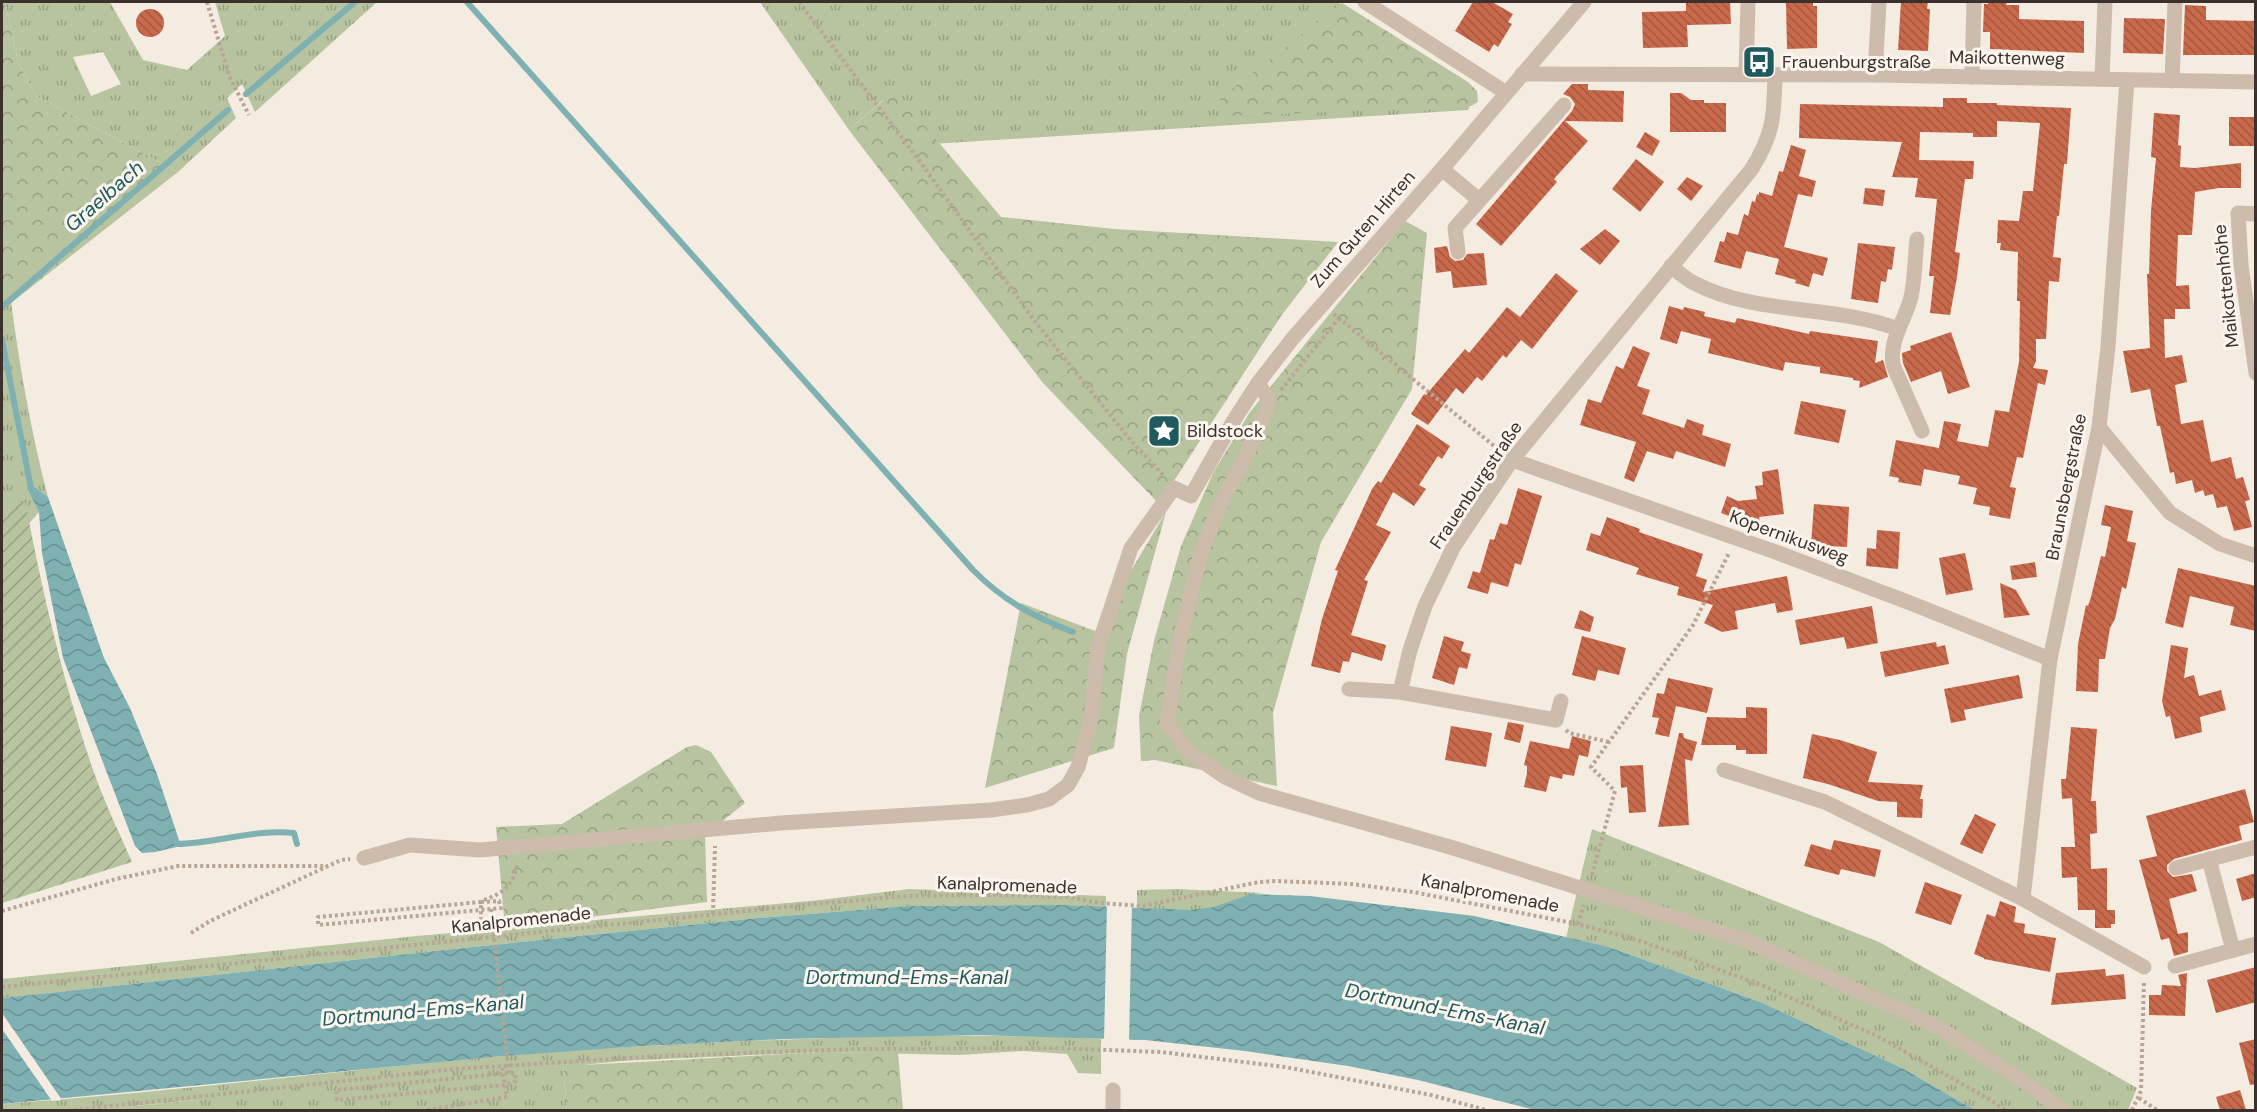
<svg xmlns="http://www.w3.org/2000/svg" width="2257" height="1112" viewBox="0 0 2257 1112" font-family="'DM Sans',sans-serif">
<style>
.grass{fill:url(#grass-tufts);fill-rule:evenodd}
.forest{fill:url(#forest-crowns)}
.garden{fill:url(#garden-furrows)}
.water{fill:url(#water-waves)}
.pier{fill:#f4ebe1}
.lines{fill:none;stroke-linecap:round;stroke-linejoin:round}
.stream{stroke:#7fb0b2;stroke-width:6}
.building{fill:url(#building-back-hatch)}
.path{stroke:#b9a596;stroke-width:4;stroke-dasharray:3 3;stroke-linecap:butt}
.minor{stroke:#cdbbac;stroke-width:15}
.labels{text-anchor:middle;dominant-baseline:central;stroke-width:6;stroke-linejoin:round;paint-order:stroke}
.street-label{font-size:18px;fill:#3b302b;stroke:#fbf5ee}
.poi-label{font-size:18px;fill:#3b302b;stroke:#fbf5ee;text-anchor:start}
.water-label{font-size:20px;font-style:italic;fill:#1f5a5e;stroke:#fbf5ee}
</style>
<defs>
<pattern id="grass-tufts" width="24" height="20" patternUnits="userSpaceOnUse" patternTransform="scale(1.5)"><rect width="24" height="20" fill="#b8c4a0"/><path d="M3 7l-1-3M5 7V3M7 7l1-3M15 17l-1-3M17 17v-4M19 17l1-3" fill="none" stroke="#97a083"/></pattern>
<pattern id="forest-crowns" width="20" height="18" patternUnits="userSpaceOnUse" patternTransform="scale(1.5)"><rect width="20" height="18" fill="#b8c4a0"/><path d="M2 6a3 3 0 1 1 6 0M12 15a3 3 0 1 1 6 0" fill="none" stroke="#97a083"/></pattern>
<pattern id="garden-furrows" width="10" height="10" patternUnits="userSpaceOnUse" patternTransform="scale(1.5)"><rect width="10" height="10" fill="#b8c4a0"/><path d="M-1 1l2-2M0 10L10 0M9 11l2-2" fill="none" stroke="#97a083"/></pattern>
<pattern id="water-waves" width="16" height="10" patternUnits="userSpaceOnUse" patternTransform="scale(1.5)"><rect width="16" height="10" fill="#7fb0b2"/><path d="M0 5q4-4 8 0t8 0" fill="none" stroke="#699091"/></pattern>
<pattern id="building-back-hatch" width="6" height="6" patternUnits="userSpaceOnUse" patternTransform="scale(1.5)"><rect width="6" height="6" fill="#c8694b"/><path d="M-1 5l2 2M0 0l6 6M5-1l2 2" fill="none" stroke="#a4573f"/></pattern>
</defs>
<rect width="100%" height="100%" fill="#f4ebe1"/>
<g class="grass">
<path d="M5 2H110L143 60 187 70 225 36 215 2H377L255 112 242 84 227 98 236 118 178 172 36 96 18 62ZM103 52 121 84 91 96 73 57Z"/>
<path d="M760 2H1337L1477 91 1468 110 916 145 883 100 849 130Z"/>
<path d="M11 302C20 368 31 432 48 497L36 488 39 512 25 528 2 514V310Z"/>
<path d="M1592 829 1879 942 2137 1088 2128 1110H1975L1904 1069 1763 1003 1609 947 1566 938Z"/>
<path d="M909 889 1106 896V907L1062 905 908 906 758 918 472 947 2 998V979L417 936 820 900Z"/>
<path d="M1178 889 1264 893C1243 894 1225 905 1204 909 1182 913 1159 909 1137 908V890Z"/>
<path d="M925 1035 1066 1037 1101 1039V1074L1078 1073 1067 1054 1023 1051 960 1055 822 1052 622 1061 563 1067 567 1110H199L196 1100 96 1110H2V1104C169 1092 335 1071 502 1056 643 1044 784 1039 925 1035Z"/>
</g>
<g class="forest">
<path d="M2 2H5L18 62 36 96 178 172 2 310Z"/>
<path d="M1342 3 1468 82 1477 91 1478 102 1471 106 1231 116 1219 99Z"/>
<path d="M895 90 1001 217 1114 229 1338 242 1281 316 1159 504 1043 383 849 130Z"/>
<path d="M1405 221 1427 233 1412 389 1321 542 1273 713 1277 786 1155 760 1141 761 1139 716 1154 641 1181 546 1213 473 1250 412Z"/>
<path d="M1166 512 1127 654 1114 748 985 788 1021 603 1095 631Z"/>
<path d="M696 745 711 752 745 803 705 835 707 902 505 928 496 827 562 824 687 747Z"/>
<path d="M822 1052 898 1053 903 1110H567L563 1066Z"/>
<path d="M196 1100 199 1110H96Z"/>
</g>
<path class="garden" d="M25 501C42 590 62 678 91 764 102 797 118 830 132 862L2 903V509Z"/>
<g class="water">
<path d="M27 488H36L48 497 104 658 130 708 157 774 181 846 155 852 142 853 135 846 63 658 42 553 39 512Z"/>
<path d="M1251 894 1310 896 1474 916 1609 947 1763 1003 1904 1069 1975 1110H1535L1418 1080 1348 1066 1245 1051 1145 1040 976 1035 784 1039 643 1046 503 1056 2 1104V998L472 947 758 918 908 906 1062 905 1192 910 1213 907Z"/>
</g>
<g class="pier">
<path d="M1107 904 1132 905 1129 1042 1104 1041Z"/>
<path d="M2 1013 62 1100 52 1101 2 1029Z"/>
</g>
<g class="lines">
<g class="stream">
<path d="M467 2 973 570C1004 601 1032 616 1073 632"/>
<path d="M246 94 355 2"/>
<path d="M2 307 228 110"/>
<path d="M2 340 31 488 35 495"/>
<path d="M177 844C216 843 255 829 294 833L297 844"/>
</g>
</g>
<g class="building">
<path d="M1473 2H1492L1513 14 1508 22 1512 24 1498 47 1494 44 1489 52 1455 31Z"/>
<path d="M1686 2H1730L1731 24 1687 25 1688 47 1643 48 1642 12 1686 11Z"/>
<path d="M1786 2H1813V6H1817V48L1787 49Z"/>
<path d="M1901 2H1928L1927 9H1930L1928 51 1898 50Z"/>
<path d="M1988 2H2007L2006 5H2019V19L2084 21V53L1990 49V32H1983L1984 4H1988Z"/>
<path d="M2185 5 2206 6V20L2256 21V55H2183Z"/>
<circle cx="150" cy="23" r="14"/>
<path d="M2124 18 2165 19 2163 54 2123 53Z"/>
<path d="M1572 84H1588V90L1624 91 1623 122 1565 121 1588 141 1554 179 1557 182 1501 246 1476 224 1572 111 1575 104 1570 97 1563 94Z"/>
<path d="M1670 93H1681L1691 100H1704V103H1726V132H1670Z"/>
<path d="M1943 98H1967V103H1997V105L2071 108 2067 164H2064L2059 216H2057L2053 257 2061 258 2059 282 2049 281 2046 339H2036V361L2033 368 2048 370 2045 385 2038 383 2023 458 2017 457 2010 487 2016 488 2010 519 1989 515 1990 507 1973 504 1977 488 1958 484 1960 476 1924 469 1921 486 1898 482 1899 478 1889 476 1896 440 1939 448 1944 421 1961 424 1957 441 1988 447 1995 410 2009 412 2019 362 2020 301H2017L2018 252 2000 250 2001 243H1997L1998 220 2019 221 2023 191H2033L2040 123 1997 121V137H1973V133L1920 132 1919 160 1974 161 1973 179H1965L1955 252 1960 253 1957 277 1950 315 1930 313 1934 276H1929L1937 199 1915 197 1918 178 1892 177 1902 142 1799 138 1800 104 1943 107Z"/>
<path d="M2154 113 2180 115 2178 145 2181 146 2180 167 2195 168 2241 163V188H2219L2195 192 2192 235H2178L2176 286 2189 285 2190 309H2175V319H2164L2165 358 2182 355 2187 382 2175 385 2181 424 2203 420 2211 462 2231 457 2236 479 2243 477 2250 500 2245 501 2252 527 2234 531 2227 506 2217 508 2213 494 2205 496 2203 490 2195 493 2192 480 2176 484 2174 472 2170 473 2160 426H2157L2150 389 2131 393 2123 351 2150 348 2147 274H2149L2151 211 2156 158 2151 157Z"/>
<rect x="2229" y="117" width="27" height="29"/>
<path d="M1645 132 1660 141 1652 156 1636 147Z"/>
<path d="M1791 145 1806 150 1799 176 1816 181 1812 197 1798 194 1784 247 1828 258 1823 276 1813 273 1809 287 1795 283 1796 280 1775 274 1779 259 1746 251 1741 269 1714 262 1720 241 1724 242 1727 232 1738 235 1744 214 1748 216 1752 201 1755 202 1757 194 1759 195V192L1772 196 1779 171 1783 172Z"/>
<path d="M1636 159 1664 182 1640 212 1612 189Z"/>
<path d="M1687 177 1703 186 1691 201 1677 189Z"/>
<path d="M1865 188 1885 190 1883 206 1863 204Z"/>
<path d="M1605 229 1620 241 1600 265 1580 249Z"/>
<path d="M1858 243 1895 247 1892 270 1888 269 1886 282 1881 281 1878 303 1851 299Z"/>
<path d="M1447 246 1450 257 1455 261 1463 260 1467 254 1484 253 1487 285 1453 288 1451 271 1436 273 1434 248Z"/>
<path d="M1556 273 1578 291 1532 349 1521 340 1506 358 1503 355 1482 381 1477 377 1463 394 1456 388 1428 425 1411 414 1424 394 1426 395 1465 349 1469 353 1507 307 1520 317Z"/>
<path d="M1669 306 1683 310 1684 307 1705 312 1704 316 1735 323 1737 318 1809 334 1810 331 1878 341 1875 363 1883 360 1888 377 1859 388 1860 381 1853 380V378L1820 373V367L1785 362 1783 371 1708 353 1711 339 1681 331 1677 344 1660 339Z"/>
<path d="M1951 332 1970 387 1948 394 1941 371 1911 382 1903 363 1902 353 1911 350 1910 346Z"/>
<path d="M1633 346 1650 353 1637 386 1650 390 1642 414 1684 428 1687 419 1704 425 1702 435 1731 444 1725 467 1676 451 1673 459 1647 451 1634 482 1624 478 1636 442 1580 425 1588 399 1601 403 1616 366 1623 369Z"/>
<path d="M1801 401 1846 410 1839 443 1794 434Z"/>
<path d="M1417 424 1450 446 1442 459 1438 456 1419 485 1426 489 1414 506 1393 492 1376 525 1391 532 1364 580 1368 581 1351 635 1386 645 1382 661 1352 652 1349 662 1343 661 1340 673 1311 666 1322 619 1338 571 1335 570 1346 546 1372 489 1378 481 1381 483Z"/>
<path d="M1778 469 1784 514 1759 517 1760 522 1747 523 1721 513 1727 496 1738 501 1757 499 1755 486 1763 485 1762 472Z"/>
<path d="M1518 488 1542 496 1521 565 1515 563 1508 587 1491 582 1488 594 1467 588 1473 571 1480 573 1490 539 1494 540 1500 523 1507 525Z"/>
<path d="M1814 504 1849 507 1847 547 1811 545Z"/>
<path d="M2105 505 2133 511 2127 541 2136 543 2126 589 2122 587 2115 619 2110 628 2105 659H2099L2098 692 2076 691 2078 644 2086 605 2088 606 2091 597 2101 556 2105 557 2111 527 2101 525Z"/>
<path d="M1607 517 1640 529 1639 532 1703 554 1696 576 1707 580 1703 592 1787 576 1793 610 1777 613 1775 603 1735 611 1738 629 1722 632 1704 623 1713 605 1677 595 1679 587 1636 574 1639 568 1586 550 1591 533 1600 536Z"/>
<path d="M1877 530 1900 532 1898 569 1866 566 1867 548 1876 549Z"/>
<path d="M1965 553 1973 590 1946 595 1939 558Z"/>
<path d="M2035 562 2037 577 2012 580 2010 566Z"/>
<path d="M2178 568 2256 586V631L2230 625 2234 607 2190 596 2183 628 2165 623Z"/>
<path d="M2000 583 2016 590 2030 615 2004 618Z"/>
<path d="M1872 606 1878 643 1847 649 1844 637 1800 645 1795 620Z"/>
<path d="M1580 610 1594 617 1590 632 1574 628Z"/>
<path d="M1444 636 1464 642 1461 651 1471 654 1467 669 1459 667 1454 685 1432 678Z"/>
<path d="M1582 636 1626 648 1619 675 1598 670 1595 681 1572 675Z"/>
<path d="M1936 642 1937 647 1945 645 1949 664 1885 677 1880 652Z"/>
<path d="M2171 645 2188 648 2184 678 2194 675 2199 696 2221 690 2226 710 2200 717 2202 732 2175 739 2170 716 2166 717 2162 701Z"/>
<path d="M2019 675 2023 698 1964 710 1966 720 1951 723 1944 689Z"/>
<path d="M1668 678 1713 688 1707 713 1676 706 1669 737 1655 734 1659 718 1652 717 1657 693 1664 694Z"/>
<path d="M1746 707 1767 708V754H1746V750H1736V745H1701L1707 717 1746 718Z"/>
<path d="M1508 722 1524 725 1520 743 1504 739Z"/>
<path d="M1451 726 1492 733 1486 767 1445 760Z"/>
<path d="M2071 727 2097 729 2091 801H2096L2097 833 2090 834 2091 869 2107 868V910H2115V924H2111V928H2095V910H2078L2077 877 2062 878 2061 847H2075L2072 798 2062 799 2061 779H2066Z"/>
<path d="M1679 733H1683L1684 738 1697 742 1692 761 1685 759 1689 825 1658 827Z"/>
<path d="M1812 734 1840 740 1877 752 1868 782 1923 785 1920 799H1923L1922 818 1897 817V802L1878 801 1828 784 1803 778Z"/>
<path d="M1572 736 1591 741 1588 757 1579 755 1574 776 1563 774 1562 779 1550 776 1546 792 1524 787 1527 773V766L1524 765 1530 741 1569 749Z"/>
<path d="M1643 765 1646 812 1629 813 1627 787 1621 788 1620 766Z"/>
<path d="M2245 789 2254 822 2239 826 2242 840 2174 859 2167 865V871L2173 877 2192 874 2197 891 2169 899 2178 934 2188 932V952L2174 956 2169 938 2161 940 2139 860 2157 856 2146 816Z"/>
<path d="M1975 814 1996 824 1982 854 1960 844Z"/>
<path d="M1834 840 1881 850 1875 877 1841 869 1839 875 1804 866 1811 844 1831 850Z"/>
<path d="M2256 873V897L2242 901 2236 879Z"/>
<path d="M1925 882 1962 895 1951 925 1915 913Z"/>
<path d="M2000 901 2016 907 2014 922 2025 924 2024 933 2056 938 2050 972 1984 959V958L1974 954 1987 914 1995 917Z"/>
<path d="M2256 967V1002L2216 1013 2207 980Z"/>
<path d="M2105 969 2106 976 2124 974 2126 999 2051 1005 2056 973Z"/>
<path d="M2187 973 2185 1016 2149 1015V995H2161L2162 985 2181 986 2178 975Z"/>
<path d="M2256 1039V1084L2250 1085 2239 1043Z"/>
<path d="M2240 1090 2246 1110H2220L2216 1097Z"/>
</g>
<g class="lines">
<g class="path">
<path d="M207 2 230 78 249 115"/>
<path d="M799 2 921 163 1033 319 1132 442 1164 476"/>
<path d="M1334 314 1499 450"/>
<path d="M1281 390 1339 318"/>
<path d="M1566 730 1569 733 1609 742"/>
<path d="M1592 875 1615 791 1591 767 1693 625 1729 553"/>
<path d="M484 900C506 892 513 885 518 862"/>
<path d="M481 902 499 901 501 908 491 909 318 925V917L481 902V937"/>
<path d="M491 909 509 1073"/>
<path d="M2 911 116 879 178 866H328"/>
<path d="M713 914 715 846"/>
<path d="M1578 924 1584 905"/>
<path d="M191 933 210 921 341 860 350 859"/>
<path d="M2 987 814 904 907 896 992 895 1070 897 1099 903 1143 906 1259 882 1277 881 1352 884 1413 892 1578 924 1641 941 1764 986 1877 1036 1989 1099 2005 1110"/>
<path d="M2139 1098 2157 1110"/>
<path d="M74 1110 455 1069 659 1056 857 1049 1055 1048 1161 1052 1285 1067 1431 1095 1486 1110"/>
<path d="M427 1110 507 1097 505 1085 516 1081 515 1073H509L336 1090 337 1100 505 1085 502 1066"/>
<path d="M2132 1110 2141 1091 2144 981"/>
</g>
<g class="minor">
<path d="M1365 2 1505 92"/>
<path d="M1522 74 1875 75 2256 82"/>
<path d="M1746 74 1748 2"/>
<path d="M1875 75 1879 2"/>
<path d="M1972 77 1974 2"/>
<path d="M2102 79 2105 2"/>
<path d="M2172 81 2175 2"/>
<path d="M1442 169 1479 200"/>
<path d="M2256 214 2238 213 2241 265 2256 373"/>
<path d="M1917 239C1915 258 1915 278 1911 297 1905 321 1889 339 1893 365L1922 431"/>
<path d="M1458 252 1455 228 1564 105"/>
<path d="M1671 266C1678 272 1686 279 1694 283 1757 316 1832 304 1898 329"/>
<path d="M1258 383 1267 397V409L1244 460 1220 505 1201 553 1179 643 1167 724 1188 751 1225 777 1259 793 1450 847 1745 940 1936 1026 2020 1079 2063 1110"/>
<path d="M2099 427 2170 513 2220 544 2256 556"/>
<path d="M1512 460 1773 551 1913 604 2050 659"/>
<path d="M1349 689 1400 692 1556 720 1561 701"/>
<path d="M1400 692 1410 650 1425 606 1454 546 1512 460 1751 170C1774 134 1774 116 1775 75"/>
<path d="M1724 770 1825 802 2023 899 2144 967"/>
<path d="M364 858 410 845 480 850 781 823 991 810 1027 805 1049 799 1068 785 1078 767 1091 719 1098 647 1131 548 1174 488 1191 496 1234 420 1258 383 1293 338 1442 169 1584 2"/>
<path d="M2209 859 2233 950"/>
<path d="M2176 868 2256 847"/>
<path d="M2023 899 2050 659 2099 427 2108 347 2127 80"/>
<path d="M2175 966 2256 944"/>
<path d="M1113 1110V1090"/>
</g>
</g>
<defs>
<g id="bus-square" transform="scale(1.725)"><rect x="-9" y="-9" width="18" height="18" rx="4" fill="#1f5a5e" stroke="#fbf5ee"/><path d="M-5-6H5V4H4V6H2V4H-2V6H-4V4H-5ZM-3.5-4V0h7V-4ZM-3.5 1.2v1.5H-2V1.2ZM2 1.2v1.5H3.5V1.2Z" fill="#fff"/></g>
<g id="sight-square" transform="scale(1.725)"><rect x="-9" y="-9" width="18" height="18" rx="4" fill="#1f5a5e" stroke="#fbf5ee"/><path d="M0-6L1.8-2.2L6-1.7L2.9 1.2L3.7 5.4L0 3.3L-3.7 5.4L-2.9 1.2L-6-1.7L-1.8-2.2Z" fill="#fff"/></g>
</defs>
<g fill-rule="evenodd">
<use href="#bus-square" x="1759" y="62"/>
<use href="#sight-square" x="1164" y="431"/>
</g>
<g class="labels">
<g class="street-label">
<text transform="translate(2007 58) rotate(1)">Maikottenweg</text>
<text transform="translate(1363 229) rotate(-49)">Zum Guten Hirten</text>
<text transform="translate(2226 286) rotate(-96)">Maikottenhöhe</text>
<text transform="translate(1476 485) rotate(-56)">Frauenburgstraße</text>
<text transform="translate(2066 487) rotate(-79)">Braunsbergstraße</text>
<text transform="translate(1789 537) rotate(20)">Kopernikusweg</text>
<text transform="translate(1007 885) rotate(2)">Kanalpromenade</text>
<text transform="translate(1490 893) rotate(11)">Kanalpromenade</text>
<text transform="translate(521 920) rotate(-6)">Kanalpromenade</text>
</g>
<g class="poi-label">
<text x="1782" y="62">Frauenburgstraße</text>
<text x="1187" y="431">Bildstock</text>
</g>
<g class="water-label">
<text transform="translate(104 196) rotate(-41)">Graelbach</text>
<text x="907" y="977">Dortmund-Ems-Kanal</text>
<text transform="translate(1445 1009) rotate(11)">Dortmund-Ems-Kanal</text>
<text transform="translate(423 1010) rotate(-5)">Dortmund-Ems-Kanal</text>
</g>
</g>
<rect width="2257" height="1112" fill="none" stroke="#3b302b" stroke-width="6"/>
</svg>
